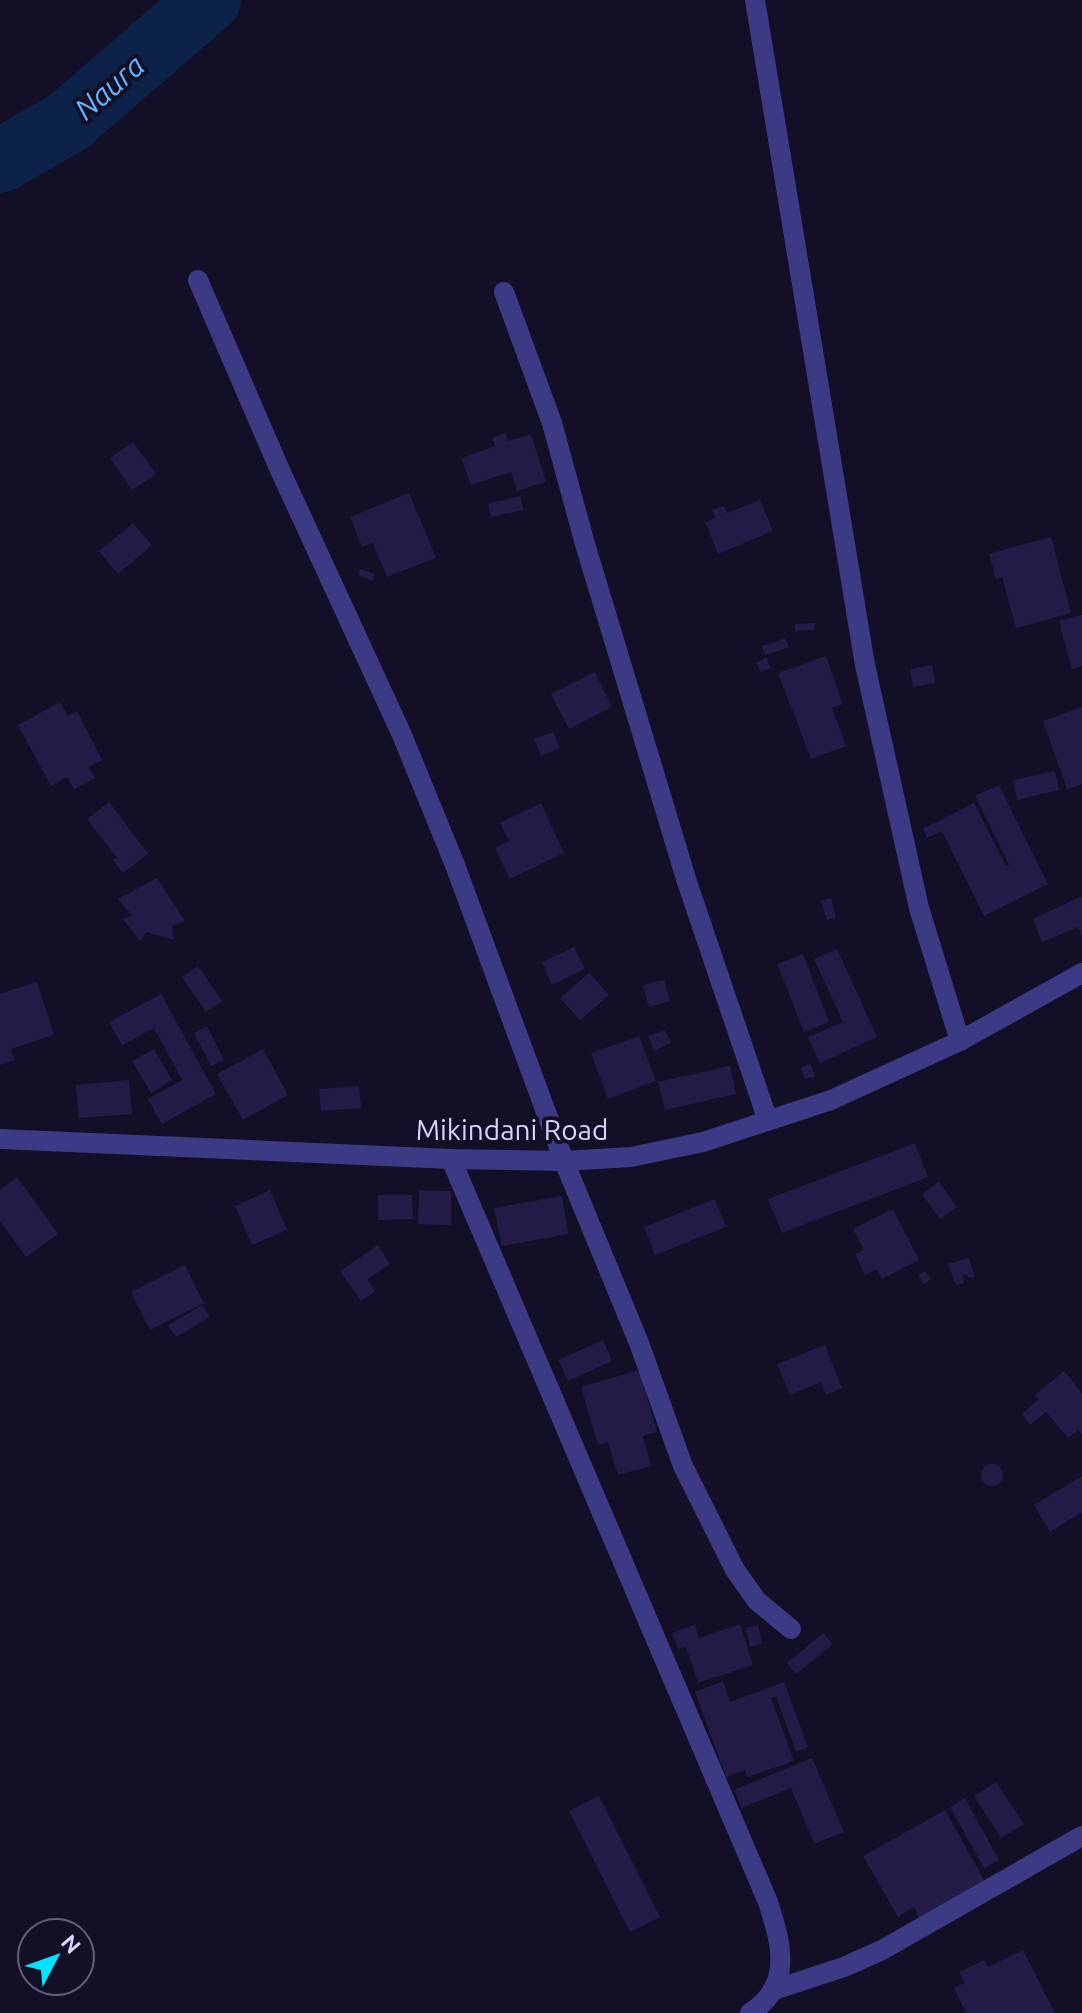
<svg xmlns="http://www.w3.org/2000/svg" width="1082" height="2013" viewBox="0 0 1082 2013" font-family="Ubuntu,sans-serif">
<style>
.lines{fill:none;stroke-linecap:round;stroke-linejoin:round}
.river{stroke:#0c2248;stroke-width:64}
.building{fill:#241b47}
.minor{stroke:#3d3a85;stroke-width:20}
.labels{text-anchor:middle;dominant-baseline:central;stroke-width:8;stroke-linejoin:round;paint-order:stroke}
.street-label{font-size:28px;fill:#d9d4ff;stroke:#130f26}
.water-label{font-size:30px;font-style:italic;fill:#62b6ff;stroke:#130f26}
</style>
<rect width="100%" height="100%" fill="#130f26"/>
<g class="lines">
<path class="river" d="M0 161 68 122 209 0"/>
</g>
<g class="building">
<path d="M505 433 508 441 531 434 546 482 517 491 511 472 471 485 461 458 495 446 492 438Z"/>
<path d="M133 442 156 474 132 490 110 458Z"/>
<path d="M409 493 436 558 387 577 373 543 362 547 350 517Z"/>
<path d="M520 496 524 510 491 517 488 504Z"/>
<path d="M760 500 773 531 718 554 705 522 716 518 712 510 724 506 727 513Z"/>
<path d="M133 523 152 545 118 574 99 551Z"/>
<path d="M1051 537 1071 613 1016 628 1002 577 996 579 989 554Z"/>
<path d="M360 569 375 574 373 581 358 575Z"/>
<path d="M1082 615V666L1072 669 1059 621Z"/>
<path d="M815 623V630L795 631V624Z"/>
<path d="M785 638 789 647 765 655 762 646Z"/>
<path d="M826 656 843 704 832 708 846 746 811 759 778 673Z"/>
<path d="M766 658 771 668 761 672 756 663Z"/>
<path d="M932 665 935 683 913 687 910 669Z"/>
<path d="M595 672 612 707 569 729 551 694Z"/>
<path d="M60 702 68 716 77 711 102 760 89 767 95 778 74 789 67 777 51 786 18 725Z"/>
<path d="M1082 707V784L1067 789 1043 721Z"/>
<path d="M553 732 560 748 541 756 534 739Z"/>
<path d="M1055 771 1059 790 1017 800 1013 780Z"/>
<path d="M999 785 1048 884 984 916 942 831 927 838 923 829 974 803 1006 866 1009 865 975 796Z"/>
<path d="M109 802 148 854 123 873 113 860 117 858 87 819Z"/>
<path d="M541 803 564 853 510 879 495 848 509 841 500 823Z"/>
<path d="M157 878 185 921 172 926 174 940 146 932 140 941 123 919 132 915 118 899Z"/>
<path d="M1082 896V937L1078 927 1042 942 1033 919Z"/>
<path d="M831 898 836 918 827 920 821 901Z"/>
<path d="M574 947 585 969 552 985 542 962Z"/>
<path d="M837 949 877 1037 820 1063 808 1037 843 1022 814 959Z"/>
<path d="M803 954 829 1022 804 1032 777 964Z"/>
<path d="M198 966 222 1001 206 1012 182 977Z"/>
<path d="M589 973 609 995 580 1020 560 998Z"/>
<path d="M664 980 670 1001 649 1007 643 985Z"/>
<path d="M37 982 54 1035 11 1049 15 1060 0 1065V994Z"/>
<path d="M161 994 216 1094 162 1124 148 1099 182 1080 154 1028 122 1045 109 1022Z"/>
<path d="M207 1026 224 1060 211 1066 194 1033Z"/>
<path d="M665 1030 671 1043 654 1051 648 1036Z"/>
<path d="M639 1036 656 1081 608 1099 591 1053Z"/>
<path d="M154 1049 172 1080 151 1093 132 1061Z"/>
<path d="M263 1049 288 1095 243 1120 217 1074Z"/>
<path d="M811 1064 815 1077 804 1079 801 1067Z"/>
<path d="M730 1066 736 1094 665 1110 658 1082Z"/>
<path d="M129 1080 132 1114 79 1118 76 1085Z"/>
<path d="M359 1086 361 1108 321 1111 319 1089Z"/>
<path d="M915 1143 928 1177 782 1233 768 1199Z"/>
<path d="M17 1177 58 1234 26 1257 0 1221V1190Z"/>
<path d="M939 1182 957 1207 940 1219 922 1194Z"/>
<path d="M270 1190 287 1230 252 1245 235 1206Z"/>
<path d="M419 1190 451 1191V1225L418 1224Z"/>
<path d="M378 1195H412L413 1219 378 1220Z"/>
<path d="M562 1196 568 1234 502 1246 494 1208Z"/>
<path d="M715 1199 726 1227 655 1255 644 1227Z"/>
<path d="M893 1209 919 1260 882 1279 877 1269 865 1275 855 1254 864 1250 853 1229Z"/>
<path d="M378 1245 390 1264 368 1279 375 1292 361 1301 340 1271Z"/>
<path d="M969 1258 975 1277 968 1278 967 1274 962 1275 964 1283 956 1285 948 1264Z"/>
<path d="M185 1265 203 1302H206L150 1330 131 1292Z"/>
<path d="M925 1271 931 1279 924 1284 918 1275Z"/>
<path d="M202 1305 210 1317 176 1337 168 1325Z"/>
<path d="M603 1340 612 1361 568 1381 558 1360Z"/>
<path d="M825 1345 842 1388 826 1395 821 1382 790 1395 777 1364Z"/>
<path d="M639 1370 657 1432 643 1436 651 1466 618 1475 608 1442 598 1445 581 1387Z"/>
<path d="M1064 1371 1082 1393V1434L1078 1430 1068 1438 1046 1412 1030 1425 1022 1414 1039 1399 1035 1395Z"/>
<circle cx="992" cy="1475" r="11"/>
<path d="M1082 1476V1512L1050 1532 1034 1505Z"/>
<path d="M740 1624 753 1665 698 1683 686 1647 678 1649 672 1633 695 1625 699 1638Z"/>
<path d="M758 1625 762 1644 750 1647 746 1628Z"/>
<path d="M823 1633 833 1644 796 1674 787 1663Z"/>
<path d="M723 1681 730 1702 784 1682 808 1747 796 1752 776 1696 771 1698 794 1761 747 1777 745 1770 726 1777 695 1692Z"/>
<path d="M812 1758 844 1832 814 1844 791 1788 742 1808 734 1790Z"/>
<path d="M996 1782 1024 1824 1001 1838 974 1796Z"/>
<path d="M599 1796 660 1917 630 1932 569 1811Z"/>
<path d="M965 1798 999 1860 984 1868 950 1807Z"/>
<path d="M945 1810 985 1882 920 1919 914 1907 898 1917 863 1856Z"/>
<path d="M1023 1950 1055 2013H966L954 1988 964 1983 959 1972 984 1960 988 1967Z"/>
</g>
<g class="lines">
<g class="minor">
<path d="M755 0 865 665 919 908 960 1041"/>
<path d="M198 280 279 468 402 735 455 865 564 1161 639 1343 683 1466 735 1570 757 1601 791 1629"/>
<path d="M504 292 552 423 585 544 687 882 768 1121"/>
<path d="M0 1139 451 1159 564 1161 631 1157 703 1142 831 1100 960 1041 1082 973"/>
<path d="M451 1159 768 1902C781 1943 794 1985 750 2013"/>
<path d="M774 1990 844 1967 882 1950 1082 1836"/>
</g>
</g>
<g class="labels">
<g class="street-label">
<text x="512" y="1129">Mikindani Road</text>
</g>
<g class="water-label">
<text transform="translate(109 87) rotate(-41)">Naura</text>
</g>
</g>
<g transform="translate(56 1957) rotate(49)"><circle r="38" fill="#130f26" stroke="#625e7d" stroke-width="2"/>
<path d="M0-6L14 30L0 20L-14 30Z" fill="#00e5ff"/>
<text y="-12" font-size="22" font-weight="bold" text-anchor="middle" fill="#d9d4ff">N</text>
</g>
</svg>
